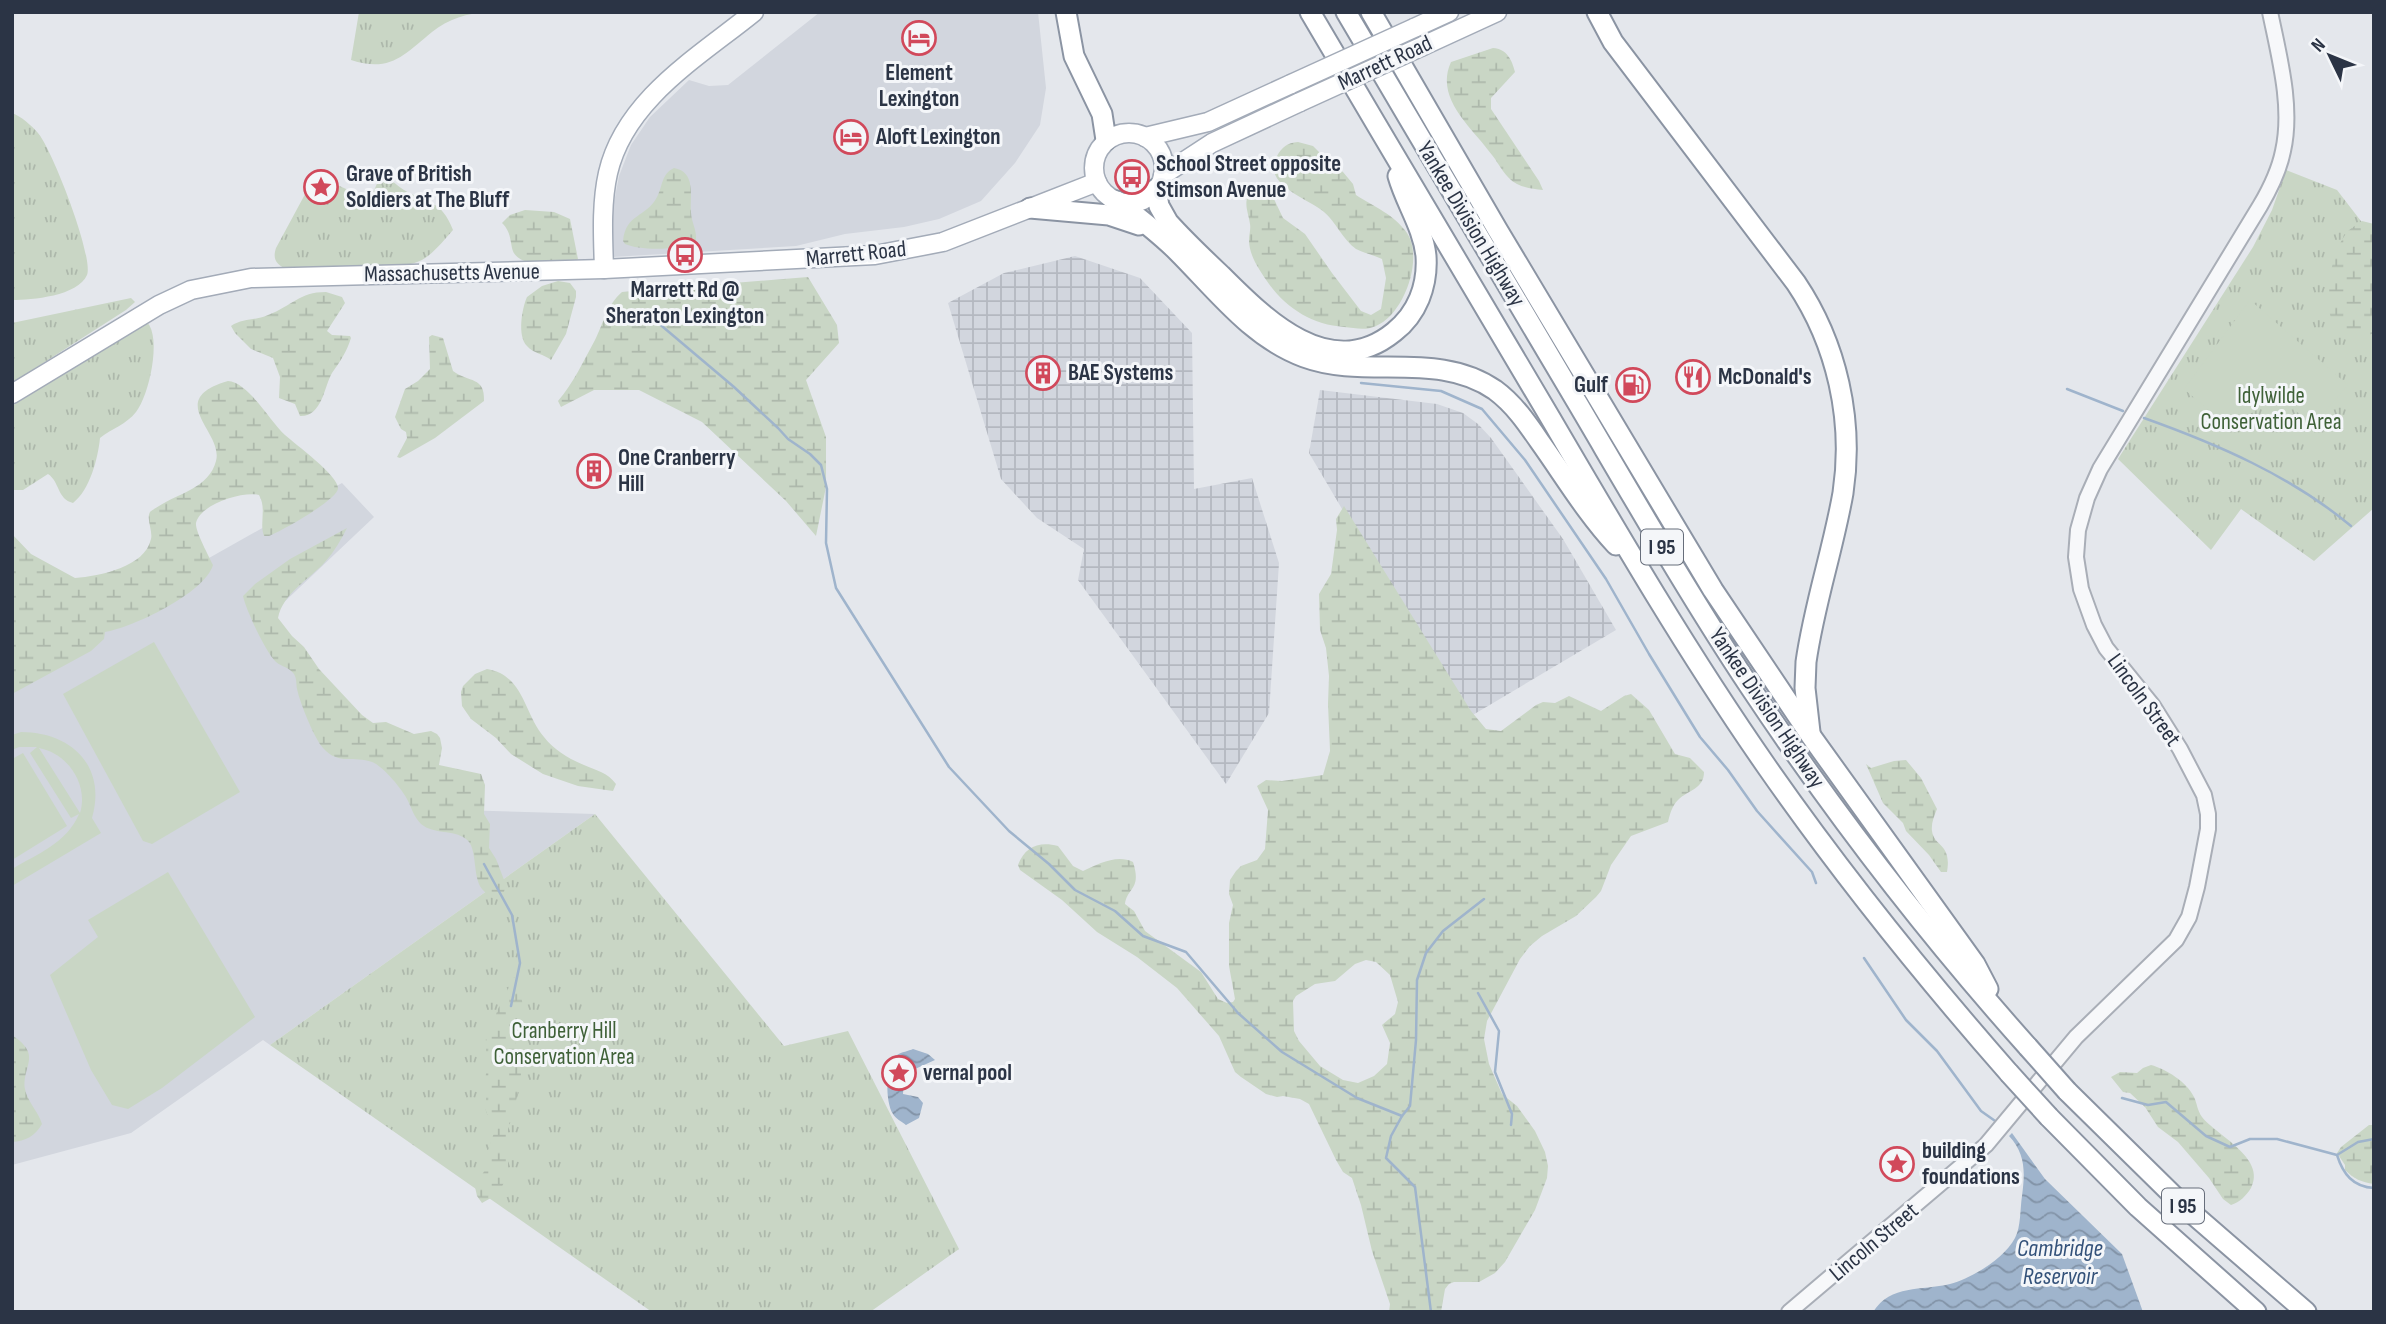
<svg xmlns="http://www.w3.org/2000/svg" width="2386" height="1324" viewBox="0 0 2386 1324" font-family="'Sofia Sans Condensed',sans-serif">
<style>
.built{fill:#d2d6de}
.industrial{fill:url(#industrial-grid)}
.grass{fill:url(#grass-tufts)}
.wetland{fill:url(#wetland-marsh);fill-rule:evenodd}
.garden{fill:#c9d6c5;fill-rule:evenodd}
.water{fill:url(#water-waves)}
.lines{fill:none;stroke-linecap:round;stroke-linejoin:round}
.stream{stroke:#9fb4cc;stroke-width:2.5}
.minor-casing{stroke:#a9aeb7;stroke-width:18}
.major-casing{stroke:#a3abb8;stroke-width:21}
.highway-casing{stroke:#8b94a3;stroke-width:23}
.minor{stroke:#f7f8fa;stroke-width:14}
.major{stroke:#fff;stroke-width:18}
.highway{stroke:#fff;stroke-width:19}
.major-bridge-casing{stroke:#a3abb8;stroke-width:21;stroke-linecap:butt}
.highway-bridge-casing{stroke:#8b94a3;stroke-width:23;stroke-linecap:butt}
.major-bridge{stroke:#fff;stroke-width:18}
.highway-bridge{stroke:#fff;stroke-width:19}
.labels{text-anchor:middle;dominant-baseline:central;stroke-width:6;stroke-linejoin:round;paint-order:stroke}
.shield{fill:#f4f6f9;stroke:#676e7b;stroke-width:2}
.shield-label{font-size:21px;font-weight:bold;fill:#2b3445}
.street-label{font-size:23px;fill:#2b3445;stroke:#f4f6f9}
.poi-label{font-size:23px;font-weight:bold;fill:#2b3445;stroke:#f4f6f9;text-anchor:start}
.park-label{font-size:23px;fill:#3f6138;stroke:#f4f6f9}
.water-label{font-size:24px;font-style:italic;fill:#34527a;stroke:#f4f6f9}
</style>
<defs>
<pattern id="industrial-grid" width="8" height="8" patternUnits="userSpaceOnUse" patternTransform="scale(1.75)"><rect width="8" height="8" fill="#d2d6de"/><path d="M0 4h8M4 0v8" fill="none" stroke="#b4b8c0"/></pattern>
<pattern id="grass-tufts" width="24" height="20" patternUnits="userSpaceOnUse" patternTransform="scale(1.75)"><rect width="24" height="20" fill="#c9d6c5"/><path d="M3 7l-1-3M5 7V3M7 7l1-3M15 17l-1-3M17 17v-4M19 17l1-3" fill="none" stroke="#adb8ab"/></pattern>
<pattern id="wetland-marsh" width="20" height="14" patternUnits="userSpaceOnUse" patternTransform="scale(1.75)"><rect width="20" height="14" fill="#c9d6c5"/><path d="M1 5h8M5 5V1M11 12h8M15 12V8" fill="none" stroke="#adb8ab"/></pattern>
<pattern id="water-waves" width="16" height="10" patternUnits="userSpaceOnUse" patternTransform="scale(1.75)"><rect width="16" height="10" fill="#9fb4cc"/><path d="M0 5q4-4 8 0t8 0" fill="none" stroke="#8293a7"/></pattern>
</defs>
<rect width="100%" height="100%" fill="#e4e7ec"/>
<g class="built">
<path d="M820 12H1038L1046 88 1040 125 1015 163 981 201 939 219 904 227 845 234 796 246 612 257V213L619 176 631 145 650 117 689 80 709 86 728 85Z"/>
<path d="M342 483 374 517 261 624 425 809 595 814 270 1045 263 1040 131 1133 12 1165V673L37 655Z"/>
</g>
<g class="industrial">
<path d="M1075 256 1140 278 1192 333 1194 489 1252 478 1279 563 1269 713 1226 784 1078 580 1084 549 1037 518 1001 479 948 303 1004 273Z"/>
<path d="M1320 390 1437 404 1463 413 1478 424 1491 438 1563 539 1616 630 1466 719 1309 453Z"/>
</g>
<g class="grass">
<path d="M359 12H488C468 13 448 19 432 32 404 55 390 73 351 60Z"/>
<path d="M12 113C21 116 32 126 38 133 52 149 94 257 87 275 78 296 32 300 12 300Z"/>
<path d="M2286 170 2337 190 2374 238V508L2314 561 2241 509 2211 550 2118 459 2253 247 2272 210Z"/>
<path d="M317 172 335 178 333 183 370 200 381 174C390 178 396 185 404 190 428 204 441 199 453 230 444 240 434 253 422 260 393 274 322 269 288 270 277 265 272 260 276 248Z"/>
<path d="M131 298 135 302 126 310 12 383V323Z"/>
<path d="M147 322C162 338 149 396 136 412 127 424 111 429 100 438 98 458 90 490 73 503 57 499 60 482 48 474L23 490H12V406Z"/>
<path d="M595 814 784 1046 848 1031 959 1249 870 1312H652L270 1045Z"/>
</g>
<g class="wetland">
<path d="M1493 48C1507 49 1512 60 1515 72L1491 98V109L1539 181 1543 190C1534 189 1525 188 1517 184 1505 178 1500 165 1492 155 1473 128 1434 99 1451 62Z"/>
<path d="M1298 142 1313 146 1333 166 1343 172 1353 184 1356 195C1374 207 1394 214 1407 233 1424 258 1404 315 1376 326 1365 331 1355 328 1344 327 1313 325 1287 309 1269 284 1260 271 1249 256 1249 240 1249 235 1251 229 1250 224 1248 210 1242 202 1252 189L1260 188 1273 197 1283 218 1305 234 1332 273 1361 311 1371 315 1381 309 1386 278 1382 259C1373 255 1364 253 1356 249 1343 240 1336 222 1324 212 1308 198 1261 185 1277 156 1282 147 1287 143 1298 142Z"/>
<path d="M674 168C696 172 690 195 691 212 691 222 697 229 696 240 682 251 641 251 625 244L623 241C626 213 646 218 657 197 663 186 661 174 674 168Z"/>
<path d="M525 210 554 212 570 219 578 259 573 264C557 264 516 269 512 248 510 238 510 231 502 223L510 215Z"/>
<path d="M2362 221 2374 224V333C2311 360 2324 259 2348 231 2352 227 2358 224 2362 221Z"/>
<path d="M808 277 837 325 839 343 806 380 826 437V487L816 536 786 501 702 422 639 390H594L561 407 558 401C573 384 584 360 595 340 604 322 607 305 622 292Z"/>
<path d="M558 281 570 283 576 291V297L566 334 551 360C544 354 534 354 527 346 517 336 522 308 527 297L542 286Z"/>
<path d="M326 292 342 297 345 303 327 331 332 335 350 336 351 338C347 351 340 362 332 373 324 387 322 417 300 416L295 404 279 398 280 377 273 358 251 349 235 333 231 326C243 318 255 321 268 315 292 306 299 292 326 292Z"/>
<path d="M432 335 443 338 453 371C469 383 485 376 484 401L435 438 400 458 397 457 407 438 406 432 401 429 395 417 405 389 418 381 430 369 429 337Z"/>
<path d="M228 381C248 382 270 421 285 435 296 445 338 475 338 488 339 499 280 532 269 536H264C259 523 267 509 259 495 243 491 200 504 196 523 195 531 209 556 213 565 205 593 132 628 105 632L104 639 91 651 12 694V534L31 554 75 578C100 576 145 567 151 539 153 531 146 519 150 512 151 511 157 507 159 506 179 493 209 488 216 461 224 432 163 400 228 381Z"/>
<path d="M1344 506 1471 711 1486 729 1501 731 1536 705 1543 702 1555 703 1569 696 1601 711 1624 696 1631 694 1649 710 1675 754 1690 758 1704 772C1704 789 1688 790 1678 800 1672 806 1670 814 1668 822L1631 836 1611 865 1601 891 1596 897 1576 916 1542 936 1530 946 1520 959 1487 1021 1484 1039 1489 1064 1502 1094 1517 1106 1535 1131 1545 1152 1548 1166 1547 1178 1535 1210 1505 1262 1495 1273 1479 1282H1454L1449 1284 1445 1289 1441 1312H1389L1390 1304 1372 1251 1361 1205 1352 1178 1343 1172 1336 1160 1309 1104 1300 1099 1283 1096 1277 1097 1266 1094 1241 1077 1235 1072 1219 1036 1177 988 1137 957 1097 932 1062 900 1020 870 1018 865C1025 846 1040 841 1058 846L1073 866 1083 871C1098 864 1117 854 1133 862 1142 890 1127 887 1125 904L1134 911 1145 931 1201 972 1218 999 1227 1003 1233 1002 1235 999 1229 966V923L1233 905 1229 894 1230 880 1236 871 1241 866 1257 860 1265 849 1268 810 1257 786 1266 780 1282 781 1323 775 1330 751 1328 704 1329 676 1326 648 1320 630 1319 594 1331 574 1337 530 1336 519ZM1366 960 1376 962 1390 975 1398 1002 1395 1014 1382 1025 1390 1043 1387 1064 1374 1076 1358 1083 1343 1080 1320 1066 1299 1041 1294 1031 1293 1001 1296 996 1315 984 1335 981 1355 964Z"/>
<path d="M347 528C341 540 334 552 325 562 310 579 283 593 278 618L292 636 304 647 319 669 362 715 373 723 386 722 414 734 431 731 437 734 440 738 442 748 439 765 481 774 485 785 484 814 490 824 489 848 496 859 506 885 502 898 494 899C490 896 485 893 482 889 472 877 478 847 466 839 453 829 434 835 421 824 414 817 412 809 408 801 403 790 383 766 372 762 354 755 339 766 323 748 314 738 300 703 297 689 296 684 297 679 294 674 289 667 282 667 276 662 266 653 246 610 243 596L255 584 290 559Z"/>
<path d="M487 669C524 675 524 714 544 737 554 750 569 759 584 765 597 771 607 772 616 784L613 791 578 786 543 774 511 754 496 738 471 719 462 706 461 692 463 686 475 674Z"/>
<path d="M1906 760 1921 778 1937 809C1934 816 1931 824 1932 831 1934 847 1952 843 1947 872H1941L1929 855 1906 831 1903 823 1883 803 1866 764 1871 768 1894 761Z"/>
<path d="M514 977 518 981 524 1011 523 1022 514 1047 521 1074 514 1112 508 1129V1175L498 1194 482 1203 477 1196 475 1187 486 1168V1156L494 1133 486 1111V1041L498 1009Z"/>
<path d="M12 1035C43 1056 22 1065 25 1089 27 1101 38 1111 42 1124 35 1136 26 1141 12 1142Z"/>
<path d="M2151 1065C2166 1069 2187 1082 2194 1097 2197 1103 2197 1110 2202 1117 2216 1135 2267 1158 2251 1188 2246 1196 2240 1202 2231 1205L2223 1199 2209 1178 2178 1142 2158 1127 2145 1107 2130 1093 2123 1092 2111 1077 2120 1072 2137 1073 2143 1068Z"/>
<path d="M2369 1125H2374V1184C2361 1182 2354 1179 2345 1170V1165L2337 1153 2341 1147Z"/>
</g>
<g class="garden">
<path d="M2250 300 2348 385 2313 425 2280 398 2227 426 2184 389Z"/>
<path d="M154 642 240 792 152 844 143 841 63 694Z"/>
<path d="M21 732C71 732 107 766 92 818L101 833 12 886V869C37 854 67 843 79 814L71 818 30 753 37 747H19L12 750V735ZM39 748C67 753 89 784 80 813Z"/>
<path d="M23 753 67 826 12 860V759Z"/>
<path d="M168 872 255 1017 162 1088 128 1109 112 1105 91 1070 50 975 98 937 88 920Z"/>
</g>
<g class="water">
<path d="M913 1049 928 1054 935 1060 915 1069 904 1078 903 1094 918 1097 923 1103 919 1118 906 1125C902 1122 895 1118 893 1114 885 1102 885 1064 897 1055 901 1052 909 1051 913 1049Z"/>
<path d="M2012 1133 2045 1179 2122 1254 2143 1312H1873C1891 1284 1921 1291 1950 1284 1972 1278 2004 1259 2015 1238 2021 1227 2020 1209 2022 1196 2025 1173 2026 1154 2009 1136Z"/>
</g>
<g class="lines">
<g class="stream">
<path d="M650 316 734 387 778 428 788 439 810 454 821 465 827 489 826 543 836 588 949 767 1009 831 1049 864 1075 890 1115 911 1143 936 1186 952 1238 1013 1282 1052 1357 1098 1402 1116 1391 1136 1386 1158 1415 1187 1431 1312"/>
<path d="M1361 383 1441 391 1482 409 1525 460 1606 579 1649 654 1700 737 1728 770 1757 811 1812 872 1816 883"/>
<path d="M2067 389 2123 411"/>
<path d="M2144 418C2217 444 2291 476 2351 526"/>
<path d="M484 864 512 915 520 963 511 1006"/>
<path d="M1864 958 1906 1020 1937 1051 1981 1111 1998 1123"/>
<path d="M1478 993 1499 1031 1495 1072 1512 1114 1511 1125"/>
<path d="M2122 1098 2148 1105 2166 1102 2206 1136 2230 1147 2250 1139H2277L2337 1155C2343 1174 2353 1187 2374 1188"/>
<path d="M1402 1116 1410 1106 1416 1040 1417 980 1426 953 1443 931 1484 899"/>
<path d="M2337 1155 2358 1142 2374 1139"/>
</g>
<g class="minor-casing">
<path id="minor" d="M1789 1312 1986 1145 2076 1037 2176 940 2189 917 2197 887 2208 829V814L2204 795 2180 749 2153 706 2106 648 2094 625 2081 589 2076 557 2078 530 2087 498 2100 469 2260 206C2270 189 2279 171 2283 151 2293 107 2279 56 2270 12"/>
</g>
<g class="major-casing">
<g id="major">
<path d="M1414 28 1449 12"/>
<path d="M1423 46 1497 12"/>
<circle cx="1129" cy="168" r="35"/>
<path d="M1145 137 1208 122 1291 84"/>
<path d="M1163 175 1212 143 1300 102"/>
<path d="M604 269C603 237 601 204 608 173 625 99 700 56 754 12"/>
<path d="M12 394 159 305 191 290 251 278 604 269 875 255 943 242 1097 182"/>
</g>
</g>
<g class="highway-casing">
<g id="highway">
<path d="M1066 12 1074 56 1102 114 1106 140"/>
<path d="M1310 12C1390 148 1471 284 1551 419 1620 537 1689 655 1767 767 1841 873 1923 975 2009 1073"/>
<path d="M1346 12C1423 143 1501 274 1578 404 1634 499 1689 595 1750 687 1834 813 1927 934 2028 1047"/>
<path d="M1371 12 1497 229 1713 590 1811 736 1975 964 1988 989"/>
<path d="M1597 12 1613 42 1796 283C1837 344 1854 420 1843 493 1833 550 1814 605 1806 662L1805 688 1810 732"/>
<path d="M1156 189 1159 206 1168 222C1185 241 1203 258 1221 275 1265 319 1330 384 1394 332 1417 314 1428 286 1426 256 1423 227 1406 204 1398 176"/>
<path d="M1117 201C1138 217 1159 233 1178 252 1216 290 1252 338 1304 357 1366 380 1438 350 1495 390 1514 404 1527 423 1540 442 1565 477 1587 514 1616 545"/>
<path d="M1030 208 1109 215 1139 225"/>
<path d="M2067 1091 2186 1208 2306 1312"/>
<path d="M2049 1117 2138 1207 2256 1312"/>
</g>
</g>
<use href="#minor" class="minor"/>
<use href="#major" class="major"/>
<use href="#highway" class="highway"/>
<g class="major-bridge-casing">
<g id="major-bridge">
<path d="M1291 84 1414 28"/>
<path d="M1300 102 1423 46"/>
</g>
</g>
<g class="highway-bridge-casing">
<g id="highway-bridge">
<path d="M2028 1047 2067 1091"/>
<path d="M2009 1073 2049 1117"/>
</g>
</g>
<use href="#major-bridge" class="major-bridge"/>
<use href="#highway-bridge" class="highway-bridge"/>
</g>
<defs>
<g id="hotel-ring" transform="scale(1.75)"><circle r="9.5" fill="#f4f6f9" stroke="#d1495b" stroke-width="1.5"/><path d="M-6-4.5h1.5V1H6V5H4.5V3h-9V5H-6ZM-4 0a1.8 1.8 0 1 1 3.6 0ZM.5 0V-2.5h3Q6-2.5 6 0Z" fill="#d1495b"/></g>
<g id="bus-ring" transform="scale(1.75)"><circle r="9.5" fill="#f4f6f9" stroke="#d1495b" stroke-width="1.5"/><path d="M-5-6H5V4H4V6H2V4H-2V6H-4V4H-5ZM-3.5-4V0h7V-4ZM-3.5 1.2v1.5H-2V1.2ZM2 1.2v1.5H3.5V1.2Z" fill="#d1495b"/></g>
<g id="sight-ring" transform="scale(1.75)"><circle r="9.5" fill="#f4f6f9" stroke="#d1495b" stroke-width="1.5"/><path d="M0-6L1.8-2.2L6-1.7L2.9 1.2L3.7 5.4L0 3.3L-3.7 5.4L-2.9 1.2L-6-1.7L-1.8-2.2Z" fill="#d1495b"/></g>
<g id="building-ring" transform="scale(1.75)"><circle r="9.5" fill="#f4f6f9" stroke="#d1495b" stroke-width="1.5"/><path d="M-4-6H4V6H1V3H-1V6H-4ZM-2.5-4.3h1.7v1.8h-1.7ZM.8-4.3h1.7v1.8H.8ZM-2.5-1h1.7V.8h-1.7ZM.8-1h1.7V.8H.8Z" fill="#d1495b"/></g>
<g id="restaurant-ring" transform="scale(1.75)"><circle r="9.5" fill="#f4f6f9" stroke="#d1495b" stroke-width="1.5"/><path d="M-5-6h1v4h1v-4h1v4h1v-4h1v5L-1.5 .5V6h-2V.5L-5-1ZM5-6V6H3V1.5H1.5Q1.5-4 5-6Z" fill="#d1495b"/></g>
<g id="fuel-ring" transform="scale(1.75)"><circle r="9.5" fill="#f4f6f9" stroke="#d1495b" stroke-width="1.5"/><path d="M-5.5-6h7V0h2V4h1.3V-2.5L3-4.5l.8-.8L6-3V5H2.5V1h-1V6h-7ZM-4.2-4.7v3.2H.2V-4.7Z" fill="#d1495b"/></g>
</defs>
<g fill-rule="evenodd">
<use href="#hotel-ring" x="919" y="38"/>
<use href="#hotel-ring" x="851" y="137"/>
<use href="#bus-ring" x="1132" y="177"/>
<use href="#sight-ring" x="321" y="187"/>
<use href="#bus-ring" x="685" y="255"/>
<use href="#building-ring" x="1043" y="373"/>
<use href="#restaurant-ring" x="1693" y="377"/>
<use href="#fuel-ring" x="1633" y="385"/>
<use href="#building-ring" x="594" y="471"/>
<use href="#sight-ring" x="899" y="1073"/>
<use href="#sight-ring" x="1897" y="1164"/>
</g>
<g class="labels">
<g class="shield">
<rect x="1641" y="529.5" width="42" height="35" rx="5"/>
<rect x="2162" y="1188.5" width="42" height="35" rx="5"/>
</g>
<g class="shield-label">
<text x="1662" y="547">I 95</text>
<text x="2183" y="1206">I 95</text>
</g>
<g class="street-label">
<text transform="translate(1385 63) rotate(-25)">Marrett Road</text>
<text transform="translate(1471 224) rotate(59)">Yankee Division Highway</text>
<text transform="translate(856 254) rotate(-6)">Marrett Road</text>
<text transform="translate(452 273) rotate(-1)">Massachusetts Avenue</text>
<text transform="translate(2144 700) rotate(54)">Lincoln Street</text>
<text transform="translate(1767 708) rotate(56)">Yankee Division Highway</text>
<text transform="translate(1874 1242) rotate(-40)">Lincoln Street</text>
</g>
<g class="poi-label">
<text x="919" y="73" text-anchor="middle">Element<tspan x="919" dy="26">Lexington</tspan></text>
<text x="876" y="137">Aloft Lexington</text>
<text x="1156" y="164">School Street opposite<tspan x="1156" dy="26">Stimson Avenue</tspan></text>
<text x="346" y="174">Grave of British<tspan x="346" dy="26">Soldiers at The Bluff</tspan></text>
<text x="685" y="290" text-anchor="middle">Marrett Rd @<tspan x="685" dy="26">Sheraton Lexington</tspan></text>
<text x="1068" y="373">BAE Systems</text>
<text x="1718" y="377">McDonald's</text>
<text x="1608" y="385" text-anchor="end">Gulf</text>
<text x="618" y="458">One Cranberry<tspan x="618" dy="26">Hill</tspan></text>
<text x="923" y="1073">vernal pool</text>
<text x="1922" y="1151">building<tspan x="1922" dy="26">foundations</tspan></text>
</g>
<g class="park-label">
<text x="2271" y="396">Idylwilde<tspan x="2271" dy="26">Conservation Area</tspan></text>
<text x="564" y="1031">Cranberry Hill<tspan x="564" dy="26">Conservation Area</tspan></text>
</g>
<g class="water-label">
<text x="2060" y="1248">Cambridge<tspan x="2060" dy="28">Reservoir</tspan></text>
</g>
</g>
<rect width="2386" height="1324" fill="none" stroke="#2b3445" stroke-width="28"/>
<g transform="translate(2330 56) rotate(313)" stroke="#f4f6f9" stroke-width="5" paint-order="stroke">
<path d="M0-5L12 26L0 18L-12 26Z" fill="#2b3445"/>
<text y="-10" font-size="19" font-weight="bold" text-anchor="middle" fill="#2b3445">N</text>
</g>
</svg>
